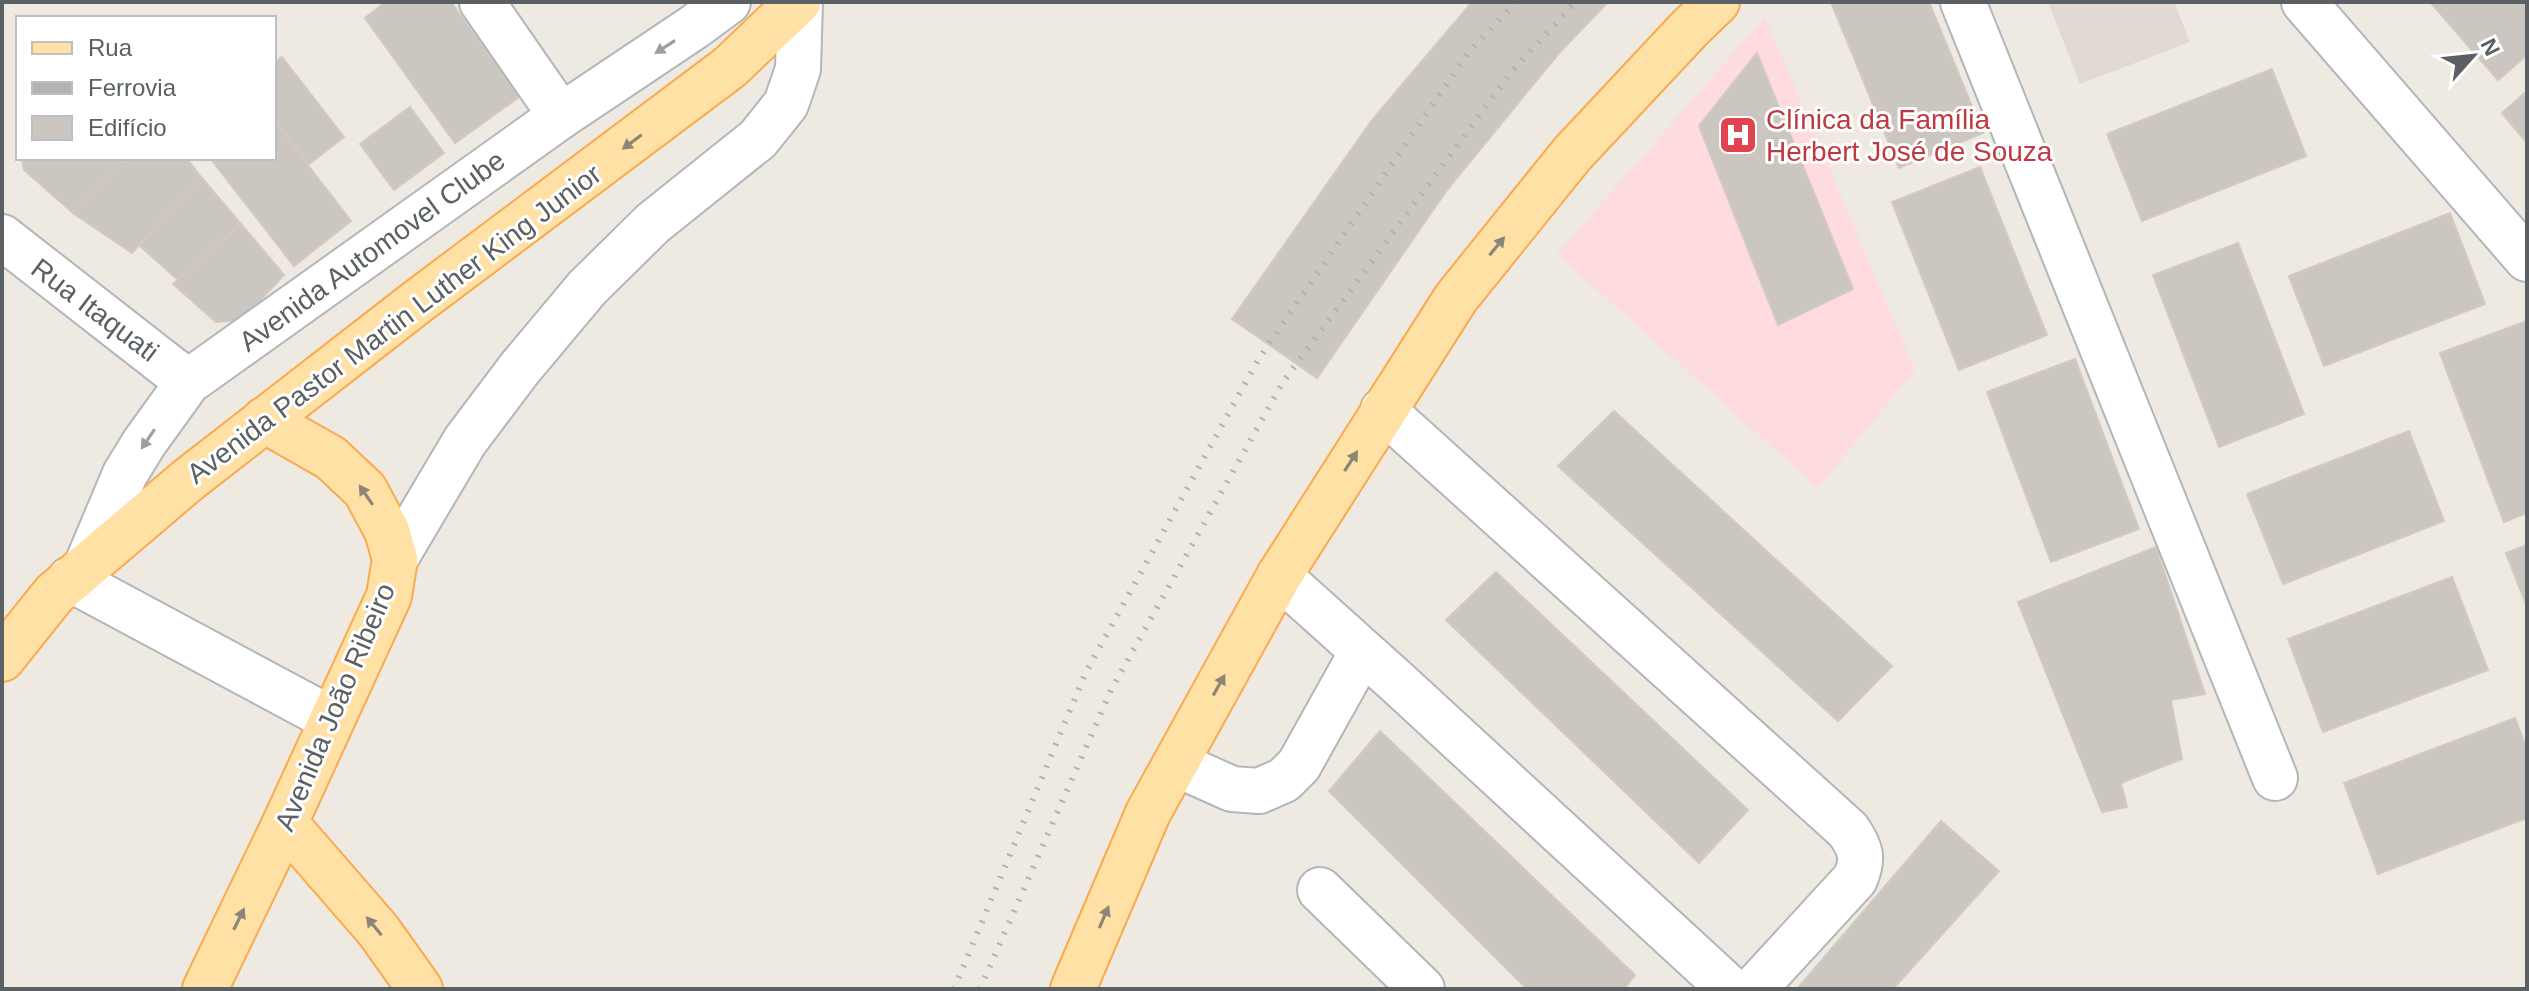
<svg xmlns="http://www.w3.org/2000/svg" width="2529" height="991" viewBox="0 0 2529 991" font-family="Arial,sans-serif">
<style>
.education{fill:#e0dad2}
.medical{fill:#fddbde}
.building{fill:#cbc6c0;stroke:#d3c9bf;stroke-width:2}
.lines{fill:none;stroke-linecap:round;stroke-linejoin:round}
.minor-casing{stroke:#b2b6ba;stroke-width:48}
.major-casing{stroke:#faaa4e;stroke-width:48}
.minor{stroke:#fff;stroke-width:44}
.major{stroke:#ffe0a5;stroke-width:44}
.rail{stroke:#b1b2b3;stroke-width:6;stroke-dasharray:2 10;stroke-linecap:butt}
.oneway{fill:#9ca0a1}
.oneway2{fill:#8c8677}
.labels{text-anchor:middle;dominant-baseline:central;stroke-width:6;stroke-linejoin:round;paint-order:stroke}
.health-label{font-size:28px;fill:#be3a42;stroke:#fff;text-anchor:start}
.street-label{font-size:28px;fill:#5a6063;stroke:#fff}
</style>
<rect width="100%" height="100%" fill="#eee9e1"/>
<path class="education" d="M2048 2H2174L2190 42 2080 84Z"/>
<path class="medical" d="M1765 17 1915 370 1818 488 1557 254Z"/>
<g class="building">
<path d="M386 2H451L519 97 455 143 365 18Z"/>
<path d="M1472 2H1608L1560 52 1447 190 1317 378 1232 319 1372 120Z"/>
<path d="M1831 2H1929L1983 133 1899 168Z"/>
<path d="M2430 2H2527V55L2498 80Z"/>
<path d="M1757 53 1853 289 1778 325 1699 126Z"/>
<path d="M282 57 344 137 309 164 274 120V63Z"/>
<path d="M2272 69 2306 156 2142 221 2107 134Z"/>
<path d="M2527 91V143L2502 113Z"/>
<path d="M410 107 444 153 394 190 360 144Z"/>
<path d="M274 121 351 221 294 266 210 158H274Z"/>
<path d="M22 158H129L73 213 24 170Z"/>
<path d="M129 158H186L201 177 132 253 73 213Z"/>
<path d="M1980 167 2047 335 1959 370 1892 202Z"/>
<path d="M201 177 241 224 178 280 139 245Z"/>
<path d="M2450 213 2485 304 2324 366 2289 276Z"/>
<path d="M241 224 284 275 242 320 216 322 173 284Z"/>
<path d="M2238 243 2304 414 2219 447 2153 275Z"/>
<path d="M2527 321V513L2504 522 2440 353Z"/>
<path d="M2075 359 2139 529 2051 562 1987 392Z"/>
<path d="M1614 411 1892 666 1838 721 1558 466Z"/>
<path d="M2409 431 2444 521 2283 584 2247 494Z"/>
<path d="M2527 545V607L2506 553Z"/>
<path d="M2156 547 2205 694 2171 700 2182 759 2121 783 2127 807 2102 812 2018 602Z"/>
<path d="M1496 572 1748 810 1699 863 1446 620Z"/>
<path d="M2452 577 2488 670 2323 732 2288 639Z"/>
<path d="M2515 718 2527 749V818L2378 874 2344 783Z"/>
<path d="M1380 731 1635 975 1624 989H1527L1329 791Z"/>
<path d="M1941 821 1999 871 1893 989H1797Z"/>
</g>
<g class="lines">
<g class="minor-casing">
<g id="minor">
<path d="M482 2 561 116"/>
<path d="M1963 2 2275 778"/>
<path d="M2304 2 2527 259"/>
<path d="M2 237 188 382"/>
<path d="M1383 410 1848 830C1861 849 1864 858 1855 879L1754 989"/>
<path d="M395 559 465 441 520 368 587 288 653 223 758 139 786 104 798 69 800 2"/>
<path d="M87 564 125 474 144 443 188 382 561 116 694 27 728 2"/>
<path d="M1279 576 1397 682 1730 989"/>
<path d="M70 579 331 719"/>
<path d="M1176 764 1232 789 1259 791 1284 780 1299 765 1362 652"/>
<path d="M1320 890 1422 989"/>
</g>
</g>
<g class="major-casing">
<g id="major">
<path d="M2 659 54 594 188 480 417 302 730 67 798 2"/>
<path d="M285 823 378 930 420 989"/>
<path d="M205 989 285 823 389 596 395 559 387 531 365 490 331 458 264 420"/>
<path d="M1073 989 1148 813 1279 576 1456 298 1572 154 1689 29 1717 2"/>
</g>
</g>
<use href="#minor" class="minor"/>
<use href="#major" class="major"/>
<g class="rail">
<path d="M954 989 1086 672 1258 360 1468 53 1516 2"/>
<path d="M980 989 1111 690 1283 382 1512 71 1576 2"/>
</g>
</g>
<defs><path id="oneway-solid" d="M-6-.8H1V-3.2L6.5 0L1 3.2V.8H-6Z" transform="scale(2)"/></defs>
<g class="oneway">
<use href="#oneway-solid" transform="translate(665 47) rotate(147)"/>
<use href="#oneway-solid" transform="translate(148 439) rotate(124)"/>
</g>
<g class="oneway2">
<use href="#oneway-solid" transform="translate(632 142) rotate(143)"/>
<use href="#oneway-solid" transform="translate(1497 246) rotate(-51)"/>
<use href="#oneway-solid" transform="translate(1351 461) rotate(-57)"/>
<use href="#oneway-solid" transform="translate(366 495) rotate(-124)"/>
<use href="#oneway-solid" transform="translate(1219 685) rotate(-61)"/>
<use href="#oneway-solid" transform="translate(1104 917) rotate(-67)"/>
<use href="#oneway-solid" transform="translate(239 919) rotate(-64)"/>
<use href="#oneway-solid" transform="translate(374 926) rotate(-129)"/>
</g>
<defs>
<g id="hospital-square" transform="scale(2)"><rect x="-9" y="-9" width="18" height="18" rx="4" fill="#e0444e" stroke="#fff"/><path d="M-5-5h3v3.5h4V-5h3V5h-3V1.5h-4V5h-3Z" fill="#fff"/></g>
</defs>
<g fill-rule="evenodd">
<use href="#hospital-square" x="1738" y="135"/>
</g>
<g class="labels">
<g class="health-label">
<text x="1766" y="119">Clínica da Família<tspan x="1766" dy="32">Herbert José de Souza</tspan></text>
</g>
<g class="street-label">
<text transform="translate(372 251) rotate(-36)">Avenida Automovel Clube</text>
<text transform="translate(95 310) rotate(37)">Rua Itaquati</text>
<text transform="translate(394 324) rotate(-37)">Avenida Pastor Martin Luther King Junior</text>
<text transform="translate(335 707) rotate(-67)">Avenida João Ribeiro</text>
</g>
</g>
<rect width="2529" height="991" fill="none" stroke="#5a6063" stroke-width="8"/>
<rect x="16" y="16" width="260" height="144" fill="#ffffff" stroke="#bdbfc1" stroke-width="2"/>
<rect x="32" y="42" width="40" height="12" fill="#ffe0a5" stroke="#bdbfc1" stroke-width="2"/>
<text x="88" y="56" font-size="24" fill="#5a6063">Rua</text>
<rect x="32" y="82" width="40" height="12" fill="#b1b2b3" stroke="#bdbfc1" stroke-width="2"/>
<text x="88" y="96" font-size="24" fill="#5a6063">Ferrovia</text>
<rect x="32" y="116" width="40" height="24" fill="#cbc6c0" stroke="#bdbfc1" stroke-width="2"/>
<text x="88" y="136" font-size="24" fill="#5a6063">Edifício</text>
<g transform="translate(2473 56) rotate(63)" stroke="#ffffff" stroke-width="6" paint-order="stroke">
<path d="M0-6L14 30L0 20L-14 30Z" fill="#5a6063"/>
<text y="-12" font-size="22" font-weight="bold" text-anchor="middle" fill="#5a6063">N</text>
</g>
</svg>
